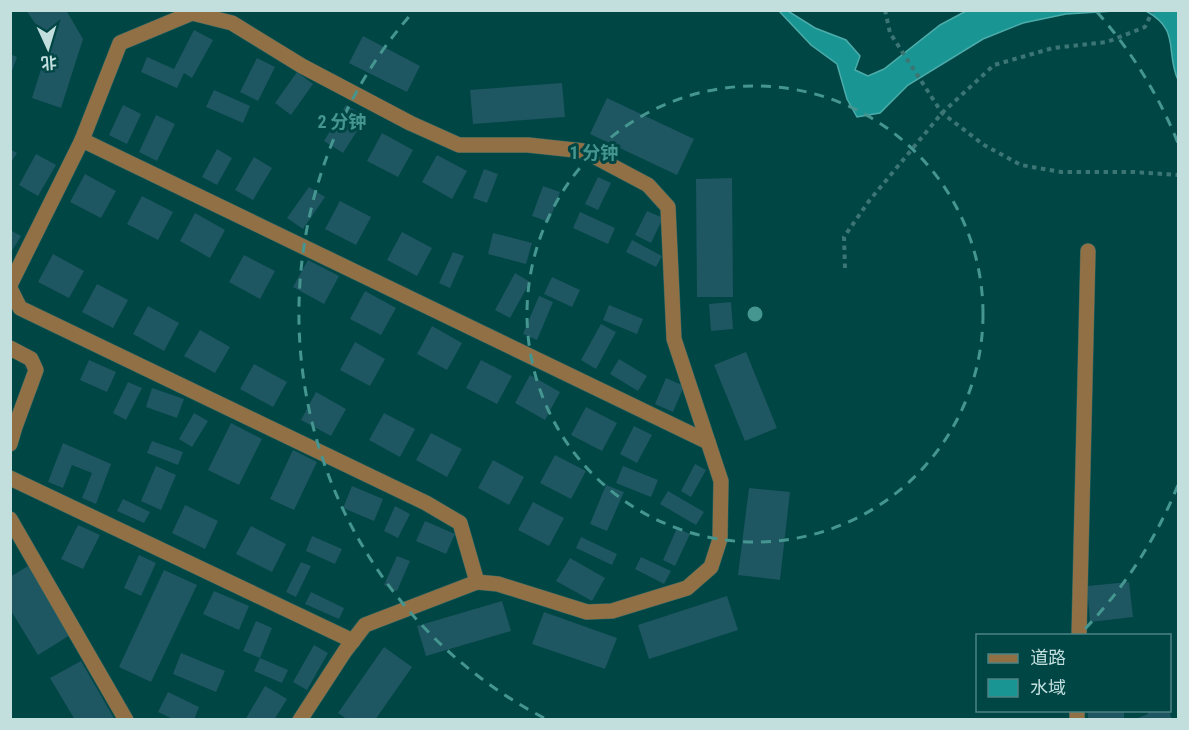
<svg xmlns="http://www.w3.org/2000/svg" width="1189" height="730" viewBox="0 0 1189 730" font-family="'Roboto Condensed','Noto Sans SC',sans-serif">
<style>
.water{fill:#199694;stroke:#4cacaa;stroke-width:1.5}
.building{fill:#1e5661}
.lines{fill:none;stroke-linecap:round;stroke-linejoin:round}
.minor-casing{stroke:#276564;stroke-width:16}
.path{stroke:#3b7574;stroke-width:4;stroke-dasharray:4.5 4.5;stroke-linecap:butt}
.minor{stroke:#917045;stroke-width:15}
.ring{fill:none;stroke:#459690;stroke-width:3;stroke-dasharray:10 8}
.centre{fill:#459690;stroke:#004645;stroke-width:3}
.ring-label{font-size:18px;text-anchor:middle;font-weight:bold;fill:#459690;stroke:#004645;stroke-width:6;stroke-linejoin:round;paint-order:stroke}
</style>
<rect width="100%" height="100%" fill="#004645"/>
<g class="water">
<path d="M779 11H788L815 28 846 40 860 56 855 70 868 76 884 69 940 25 966 11H1114L1066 14 1023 23 983 39 908 85 880 113 857 117 847 99 837 64 811 45Z"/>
<path d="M1146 11H1178V80C1165 51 1181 30 1146 11Z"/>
</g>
<g class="building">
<path d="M26 10H66L83 39 61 108 32 98 49 44Z"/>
<path d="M194 30 213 40 192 78 184 73 177 88 141 72 147 57 174 69Z"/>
<path d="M363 36 420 66 407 92 349 63Z"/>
<path d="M10 54 17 57 11 74H10Z"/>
<path d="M257 58 275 67 258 101 240 92Z"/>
<path d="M297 72 313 84 291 115 275 103Z"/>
<path d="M562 83 565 117 473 124 470 90Z"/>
<path d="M214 90 250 106 243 123 206 107Z"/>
<path d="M607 98 694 139 677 175 590 134Z"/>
<path d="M123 105 141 114 127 144 109 135Z"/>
<path d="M346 105 366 117 343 153 324 141Z"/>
<path d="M156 115 175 124 157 161 139 152Z"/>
<path d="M382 133 413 150 398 177 367 161Z"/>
<path d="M10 149 17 153 10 164Z"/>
<path d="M217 149 232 158 217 185 202 177Z"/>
<path d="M36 154 56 165 38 196 19 185Z"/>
<path d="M437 155 467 171 452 199 422 182Z"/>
<path d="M254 157 272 168 253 200 235 190Z"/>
<path d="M484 169 498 174 487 203 473 198Z"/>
<path d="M85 174 116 191 101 218 70 202Z"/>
<path d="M598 177 611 183 598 210 585 204Z"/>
<path d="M732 178 733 297H697L696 179Z"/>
<path d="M543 186 560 192 549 222 532 216Z"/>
<path d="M309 187 325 197 303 229 287 218Z"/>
<path d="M142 196 173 212 158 240 127 224Z"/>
<path d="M340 201 371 217 356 245 325 229Z"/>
<path d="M647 211 663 218 651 243 635 235Z"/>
<path d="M580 212 615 228 608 244 573 228Z"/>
<path d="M195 213 225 230 210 258 180 241Z"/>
<path d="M10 230 21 236 10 254Z"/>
<path d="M402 232 432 248 417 276 387 260Z"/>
<path d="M493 233 532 243 526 264 488 254Z"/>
<path d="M632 240 662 256 656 267 626 252Z"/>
<path d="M453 252 464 256 450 288 439 283Z"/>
<path d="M53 254 84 271 69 298 38 282Z"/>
<path d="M244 255 275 271 260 299 229 282Z"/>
<path d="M308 260 339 276 324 304 293 287Z"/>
<path d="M515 273 530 282 510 318 495 310Z"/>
<path d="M552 277 580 290 572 307 544 294Z"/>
<path d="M97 284 128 300 113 328 82 312Z"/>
<path d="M365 291 396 308 381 335 350 319Z"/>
<path d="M539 296 553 302 537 340 523 334Z"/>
<path d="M731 302 733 329 711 331 709 304Z"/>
<path d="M609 305 643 319 637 334 603 320Z"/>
<path d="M148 306 179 323 164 351 133 334Z"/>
<path d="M601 324 616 332 596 369 581 360Z"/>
<path d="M432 326 462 343 447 370 417 354Z"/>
<path d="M200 330 230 347 215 373 184 356Z"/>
<path d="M355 342 385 359 370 386 340 370Z"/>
<path d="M746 352 777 428 745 441 714 365Z"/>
<path d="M619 359 647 376 638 391 610 374Z"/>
<path d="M89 360 116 372 107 392 80 380Z"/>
<path d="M481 360 512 376 497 404 466 388Z"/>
<path d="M254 364 287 382 273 407 240 389Z"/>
<path d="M530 375 560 392 545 420 515 403Z"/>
<path d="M666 378 684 386 673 412 655 404Z"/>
<path d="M128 382 142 388 126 420 113 413Z"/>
<path d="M152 388 184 399 177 418 146 407Z"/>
<path d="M316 392 346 409 331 436 301 420Z"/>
<path d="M586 407 617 423 602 451 571 435Z"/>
<path d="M194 413 208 421 192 447 179 439Z"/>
<path d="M384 413 415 429 400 457 369 440Z"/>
<path d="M231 423 262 439 239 485 208 470Z"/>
<path d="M634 426 652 435 637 463 620 454Z"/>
<path d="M431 433 462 449 447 477 416 460Z"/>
<path d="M152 441 183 452 178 465 147 453Z"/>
<path d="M63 443 111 464 96 504 82 498 92 473 72 465 63 488 48 482Z"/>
<path d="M293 450 317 462 294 510 270 499Z"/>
<path d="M555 455 586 471 571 499 540 483Z"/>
<path d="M493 460 524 477 509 505 478 488Z"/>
<path d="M695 464 706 470 691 497 681 491Z"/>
<path d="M156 466 176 475 161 510 141 501Z"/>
<path d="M623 466 658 480 651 497 616 483Z"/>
<path d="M606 485 624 492 607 531 590 524Z"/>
<path d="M352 486 383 499 374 521 343 508Z"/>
<path d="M749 488 790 492 780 580 738 575Z"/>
<path d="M668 491 704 512 696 525 660 504Z"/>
<path d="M123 499 150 512 144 523 117 511Z"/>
<path d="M533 502 564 518 549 546 518 530Z"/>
<path d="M185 505 218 521 205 549 172 533Z"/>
<path d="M395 506 410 514 398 538 384 531Z"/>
<path d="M425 521 455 534 446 554 416 541Z"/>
<path d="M78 525 100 535 83 569 61 559Z"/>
<path d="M251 526 286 544 272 572 236 554Z"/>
<path d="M677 528 690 534 675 566 663 560Z"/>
<path d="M312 536 342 549 335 564 306 551Z"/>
<path d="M581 537 617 554 612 565 576 548Z"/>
<path d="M139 555 156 563 141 596 124 588Z"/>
<path d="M397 556 410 561 397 591 384 585Z"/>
<path d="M641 557 671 571 664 584 635 569Z"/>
<path d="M570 558 605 578 592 601 556 581Z"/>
<path d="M301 562 311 566 296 597 286 592Z"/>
<path d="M28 566 70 635 38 655 10 609V577Z"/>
<path d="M164 570 197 585 151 682 119 667Z"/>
<path d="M1129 582 1133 617 1090 622 1087 586Z"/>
<path d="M214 591 249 606 239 630 203 614Z"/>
<path d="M311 592 344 608 339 619 305 604Z"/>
<path d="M727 596 738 630 649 659 638 625Z"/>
<path d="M502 601 511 631 426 656 417 626Z"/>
<path d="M544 612 617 638 605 669 532 644Z"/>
<path d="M256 621 272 628 260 658 243 651Z"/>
<path d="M314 645 328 653 307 690 293 682Z"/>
<path d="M384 647 412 667 375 720H348L338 713Z"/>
<path d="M181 653 225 671 216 692 173 674Z"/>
<path d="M260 658 288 670 282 683 254 671Z"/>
<path d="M81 661 115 720H75L50 678Z"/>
<path d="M265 686 287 699 274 720H245Z"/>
<path d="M168 692 199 707 194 720H175L158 712Z"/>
<rect x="1088" y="710" width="36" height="10"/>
<path d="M1147 710H1169L1172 720H1133L1148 714Z"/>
</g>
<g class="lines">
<g class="minor-casing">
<g id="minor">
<path d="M82 140 708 442"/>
<path d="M10 285 82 140 120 43 192 13 232 23 302 66 410 123 459 145H528L584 151 648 185 668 207 674 339 721 481 720 539 711 567 687 588 612 611 587 612 498 584 477 582 365 625 345 651 300 720"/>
<path d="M10 288 20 308 426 503 460 523 477 582"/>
<path d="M10 348 31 359 36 370 15 427 10 444"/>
<path d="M10 478 353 641"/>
<path d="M10 519 126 720"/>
<path d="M1079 636 1088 251"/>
<path d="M1077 720V710"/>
</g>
</g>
<g class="path">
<path d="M885 10 890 33 942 113 984 145 1021 165 1061 172H1134L1178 175"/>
<path d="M845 268 844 237 869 201 942 113 994 65 1053 48 1107 42 1145 27 1153 10"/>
</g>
<use href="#minor" class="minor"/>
</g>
<g class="ring">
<circle cx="755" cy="314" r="228"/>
<path d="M1178 485A456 456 0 0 1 1080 634M544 718A456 456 0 0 1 413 12M1097 12A456 456 0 0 1 1178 143"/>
</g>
<circle cx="755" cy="314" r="9" class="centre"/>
<g class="ring-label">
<text x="342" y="128">2 分钟</text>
<text x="594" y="159">1 分钟</text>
</g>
<rect width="1189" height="730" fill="none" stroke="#c2dfde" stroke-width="24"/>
<rect x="976" y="634" width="195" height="78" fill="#004645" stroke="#4e8382" stroke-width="1.5"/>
<rect x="988" y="654" width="30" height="9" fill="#917045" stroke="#4e8382" stroke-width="1.5"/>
<text x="1030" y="664" font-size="18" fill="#c2dfde">道路</text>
<rect x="988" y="679" width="30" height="18" fill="#199694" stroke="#4e8382" stroke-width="1.5"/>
<text x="1030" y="694" font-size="18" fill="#c2dfde">水域</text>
<g transform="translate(48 48) rotate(176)" stroke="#004645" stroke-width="4.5" paint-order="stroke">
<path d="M0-4.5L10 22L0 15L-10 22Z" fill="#c2dfde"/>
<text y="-9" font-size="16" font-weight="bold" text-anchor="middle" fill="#c2dfde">北</text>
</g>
</svg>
